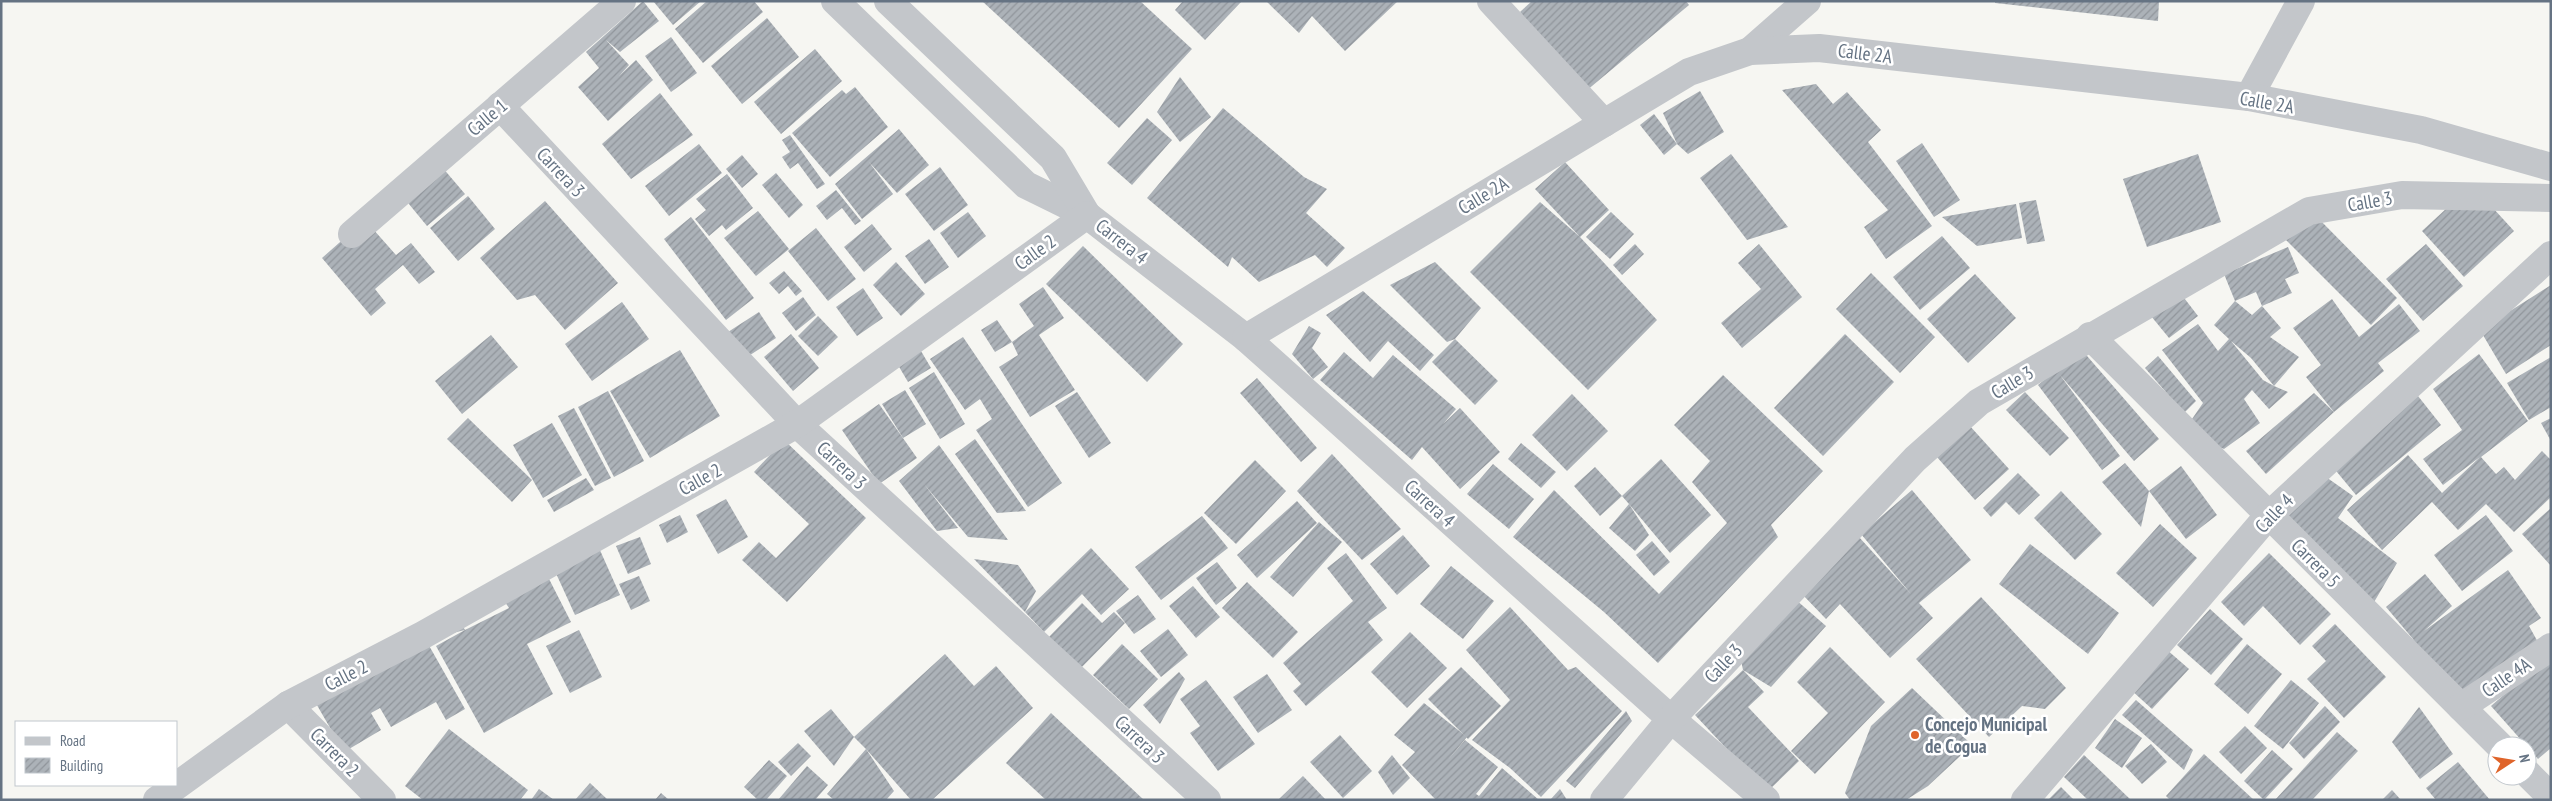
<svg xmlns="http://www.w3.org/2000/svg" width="2552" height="801" viewBox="0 0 2552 801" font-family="'PT Sans Narrow',sans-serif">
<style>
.building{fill:url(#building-hatch);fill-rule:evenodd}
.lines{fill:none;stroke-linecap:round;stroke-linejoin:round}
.minor{stroke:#c3c6ca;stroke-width:28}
.poi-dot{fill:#df642a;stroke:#fff;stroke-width:2}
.labels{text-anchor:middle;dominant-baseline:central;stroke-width:5;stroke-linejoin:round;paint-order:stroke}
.street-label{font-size:19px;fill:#657383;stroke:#fff}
.poi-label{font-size:19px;font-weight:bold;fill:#657383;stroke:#fff;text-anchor:start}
</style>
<defs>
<pattern id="building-hatch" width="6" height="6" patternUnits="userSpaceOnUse" patternTransform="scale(1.25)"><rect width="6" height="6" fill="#acb2b8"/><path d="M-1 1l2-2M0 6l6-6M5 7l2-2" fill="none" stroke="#90959b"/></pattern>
</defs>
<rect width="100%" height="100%" fill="#f6f6f2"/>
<g class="building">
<path d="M643 1 659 21 620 52 606 40 629 65 619 76 636 60 653 80 608 121 578 87 599 68 586 52Z"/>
<path d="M653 1H701L673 25Z"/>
<path d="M707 1H754L763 12 703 63 675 29Z"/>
<path d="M982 1H1140L1192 49 1119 128Z"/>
<path d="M1183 1H1242L1205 40 1175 10Z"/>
<path d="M1266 1H1398L1345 51 1312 16 1299 33Z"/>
<path d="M1532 1H1686L1689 5 1586 91 1520 12Z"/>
<path d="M1995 1H2159L2158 21 1995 3Z"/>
<path d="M767 18 799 57 742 104 711 66Z"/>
<path d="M671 37 697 73 671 92 645 56Z"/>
<path d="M815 49 842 81 781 134 754 102Z"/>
<path d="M1180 77 1211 117 1180 142 1157 112Z"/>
<path d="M1816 84 1833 104 1847 92 1881 130 1868 142 1932 226 1886 259 1864 227 1888 210 1782 90Z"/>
<path d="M855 87 888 127 830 177 792 133 842 90 846 94Z"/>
<path d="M1700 91 1724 132 1688 154 1677 144 1663 113Z"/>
<path d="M660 93 693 135 631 179 602 144Z"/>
<path d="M1223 108 1304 177 1327 189 1306 213 1345 248 1327 267 1315 255 1259 282 1232 257 1228 267 1147 198Z"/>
<path d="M1654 114 1677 144 1664 155 1640 125Z"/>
<path d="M1147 118 1172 140 1132 185 1107 163Z"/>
<path d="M899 129 929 165 897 193 869 162 893 194 862 219 835 184Z"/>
<path d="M790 135 825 184 817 189 798 163 790 169 782 157 790 152 782 140Z"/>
<path d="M1922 143 1960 200 1934 217 1896 161Z"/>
<path d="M699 144 722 173 669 216 645 186Z"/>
<path d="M1731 154 1788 227 1747 240 1700 178Z"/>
<path d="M2198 154 2221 222 2147 247 2123 179Z"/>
<path d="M742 155 758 174 742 188 726 169Z"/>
<path d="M1565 162 1609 210 1580 237 1657 320 1588 390 1470 272 1540 202 1580 237 1535 189Z"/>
<path d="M442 167 465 194 427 226 404 198Z"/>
<path d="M940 167 968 205 934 231 905 194Z"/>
<path d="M776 173 803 205 789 218 762 185Z"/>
<path d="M727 174 753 208 726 230 722 225 709 236 695 219 706 210 696 199Z"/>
<path d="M2472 185 2514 231 2464 277 2422 231Z"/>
<path d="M836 190 861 221 855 225 842 208 827 220 816 206Z"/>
<path d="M468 196 495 229 458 261 430 228Z"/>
<path d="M2036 200 2045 241 2027 244 2019 203Z"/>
<path d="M545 201 618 283 565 330 535 295 517 300 480 258Z"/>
<path d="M2016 204 2022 238 1977 246 1942 217Z"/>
<path d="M758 211 789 249 756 276 724 238Z"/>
<path d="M968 212 986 236 958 258 940 233Z"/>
<path d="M1611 212 1634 234 1610 259 1586 237Z"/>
<path d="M2313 213 2397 298 2371 325 2286 240Z"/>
<path d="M691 217 754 298 726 320 664 239Z"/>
<path d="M365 220 396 255 411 243 435 272 419 284 403 265 375 289 386 303 371 316 322 258Z"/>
<path d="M872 224 892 249 864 272 844 247Z"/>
<path d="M816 228 856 279 828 301 788 251Z"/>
<path d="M1942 236 1970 268 1920 310 1893 277Z"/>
<path d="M929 239 949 267 925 284 905 256Z"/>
<path d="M1635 244 1644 254 1622 275 1613 265Z"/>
<path d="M1759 244 1802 297 1742 348 1721 323 1761 289 1738 263Z"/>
<path d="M2426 244 2463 286 2423 321 2386 279Z"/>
<path d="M1083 246 1183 344 1147 382 1046 284Z"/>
<path d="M2288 247 2299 273 2285 279 2292 293 2262 306 2256 292 2235 301 2252 315 2262 306 2281 328 2270 337 2299 357 2274 386 2288 392 2269 409 2252 390 2244 399 2260 423 2224 449 2210 443 2192 419 2203 403 2162 350 2198 324 2218 351 2229 339 2214 325 2235 301 2224 274ZM2231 341 2251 358 2274 386 2263 380Z"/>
<path d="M896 262 925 294 901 316 873 285Z"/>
<path d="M1435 262 1481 308 1455 339 1498 381 1475 405 1432 362 1455 339 1447 342 1390 285Z"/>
<path d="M784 271 802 291 796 296 788 286 779 294 769 283Z"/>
<path d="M1871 273 1935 337 1900 373 1836 309Z"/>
<path d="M1975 274 2016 318 1968 363 1927 319Z"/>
<path d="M2171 281 2198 316 2169 338 2151 316Z"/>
<path d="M2551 285V345L2506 374 2480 330Z"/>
<path d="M1043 287 1064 318 1039 335 1075 390 1030 417 999 367 1018 355 1012 342 1034 326 1019 304Z"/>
<path d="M863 288 883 318 857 336 836 307Z"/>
<path d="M1363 291 1434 355 1420 371 1388 341 1370 362 1326 315Z"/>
<path d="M803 297 816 315 796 331 782 313Z"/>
<path d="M2332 299 2359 337 2399 304 2420 331 2378 363 2384 371 2334 412 2306 377 2321 365 2293 328Z"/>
<path d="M622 302 649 339 592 381 565 344Z"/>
<path d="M759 312 776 338 744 359 728 332Z"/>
<path d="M818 316 838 337 818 356 798 336Z"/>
<path d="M997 320 1012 342 995 352 981 330Z"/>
<path d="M1309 326 1321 333 1312 348 1328 367 1313 379 1292 354Z"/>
<path d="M791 334 819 368 793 391 764 357Z"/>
<path d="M1845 334 1894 382 1823 456 1774 408Z"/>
<path d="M491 335 518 367 462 414 435 381Z"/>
<path d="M963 337 1062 483 1028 507 976 430 992 419 980 399 965 410 930 359Z"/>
<path d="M2081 349 2159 439 2134 461 2060 375 2120 456 2102 470 2038 385Z"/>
<path d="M680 350 720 416 650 458 610 391Z"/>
<path d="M921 351 931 368 908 382 898 365Z"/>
<path d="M1344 352 1373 378 1393 355 1456 409 1443 424 1460 408 1500 452 1460 489 1422 447 1412 460 1320 380Z"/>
<path d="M2479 354 2528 421 2481 457 2496 474 2504 467 2515 480 2542 451 2551 460V497L2514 532 2486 504 2458 530 2432 502 2382 550 2347 510 2408 455 2442 493 2480 457 2443 485 2423 459 2462 430 2433 389Z"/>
<path d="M2158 356 2196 401 2184 413 2145 368Z"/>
<path d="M2551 357V407L2529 420 2507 383Z"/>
<path d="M934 372 965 424 940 439 909 388Z"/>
<path d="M1723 375 1823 471 1771 525 1778 537 1658 663 1604 612 1513 537 1554 490 1659 594 1727 523 1692 482 1710 461 1674 425Z"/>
<path d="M1257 378 1317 448 1301 462 1240 393Z"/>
<path d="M905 390 926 424 903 438 882 404Z"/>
<path d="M608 391 644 461 614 477 578 407Z"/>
<path d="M1077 392 1111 443 1089 458 1055 406Z"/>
<path d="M2025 392 2069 438 2050 456 2006 410Z"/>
<path d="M2314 393 2334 412 2266 474 2246 451Z"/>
<path d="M1572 394 1608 431 1567 471 1532 435Z"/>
<path d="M2418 396 2441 425 2356 495 2332 466Z"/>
<path d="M879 404 917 458 879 484 842 430Z"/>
<path d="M574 408 611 478 595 486 558 416Z"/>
<path d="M468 418 532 480 512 502 447 439Z"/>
<path d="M2551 418V441L2541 423Z"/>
<path d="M552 423 582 475 543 498 513 445Z"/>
<path d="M1969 425 2009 469 1975 500 1936 456Z"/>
<path d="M975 439 1026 511 997 513 955 454Z"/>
<path d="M784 440 866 518 787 602 742 560 759 542 776 558 809 524 754 472Z"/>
<path d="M1521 443 1556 472 1541 488 1508 459Z"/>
<path d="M939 445 1008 540 968 537 924 484 958 528 937 531 899 481Z"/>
<path d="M1332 454 1401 529 1362 560 1297 491Z"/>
<path d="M1661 459 1711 515 1670 553 1629 504 1649 535 1635 551 1609 528 1629 504 1622 496Z"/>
<path d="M1255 460 1286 491 1236 544 1204 513Z"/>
<path d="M2125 463 2149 491 2141 527 2102 482Z"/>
<path d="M1493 464 1534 499 1509 529 1467 494Z"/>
<path d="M2181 466 2217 515 2186 539 2149 491Z"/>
<path d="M1595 467 1622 496 1600 516 1574 486Z"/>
<path d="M2018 473 2040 495 2019 515 2006 502 1991 517 1983 508Z"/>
<path d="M2326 477 2353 496 2338 518 2397 563 2370 609 2277 517Z"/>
<path d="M586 478 594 490 554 512 547 500Z"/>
<path d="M1912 490 1971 560 1919 603 1933 618 1890 658 1840 604 1826 619 1801 593 1859 537 1911 594 1861 534Z"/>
<path d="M2061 491 2102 534 2075 560 2034 518Z"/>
<path d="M726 499 748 537 718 554 696 515Z"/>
<path d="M1297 501 1317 523 1257 578 1237 555Z"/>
<path d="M2551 508V566L2522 534Z"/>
<path d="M680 515 688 532 667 543 659 525Z"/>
<path d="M2486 515 2513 551 2462 591 2434 555Z"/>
<path d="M1202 516 1228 548 1161 600 1135 567Z"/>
<path d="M1319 522 1342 542 1293 597 1270 577Z"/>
<path d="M2160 524 2197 558 2153 607 2116 573Z"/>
<path d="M1403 535 1430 566 1397 595 1370 564Z"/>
<path d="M640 537 651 564 628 574 616 546Z"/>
<path d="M1652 541 1670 562 1654 576 1636 555Z"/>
<path d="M2030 544 2119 613 2088 654 1999 584Z"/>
<path d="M599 548 620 595 575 615 554 569Z"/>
<path d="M1091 548 1129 589 1101 615 1082 594 1044 632 1025 612Z"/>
<path d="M1346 553 1387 608 1368 622 1383 640 1306 706 1293 691 1301 684 1283 663 1353 601 1327 568Z"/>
<path d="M2269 553 2331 614 2300 645 2263 606 2244 626 2221 602Z"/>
<path d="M974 559 1018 565 1036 591 1025 612Z"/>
<path d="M1217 562 1237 588 1216 605 1196 578Z"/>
<path d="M1451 566 1494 601 1463 639 1420 604Z"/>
<path d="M2508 570 2541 618 2529 626 2539 644 2453 699 2413 639 2386 607 2425 574 2452 606 2424 631Z"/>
<path d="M547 575 571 622 527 644 553 694 484 733 436 646 465 630 432 638 456 614 465 630 509 608 503 599Z"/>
<path d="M639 576 650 601 631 610 619 584Z"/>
<path d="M1247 582 1298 632 1273 658 1222 608Z"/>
<path d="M1193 586 1220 617 1196 638 1169 606Z"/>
<path d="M1138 595 1156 619 1134 634 1116 611Z"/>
<path d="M1981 597 2066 688 2045 709 2022 706 1989 737 1916 659Z"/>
<path d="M1795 599 1826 626 1771 687 1743 670 1741 660Z"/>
<path d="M1082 603 1102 623 1114 612 1125 623 1078 671 1047 639Z"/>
<path d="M1510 607 1568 670 1576 667 1622 711 1541 797 1510 768 1472 740 1510 700 1466 650Z"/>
<path d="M2210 609 2243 639 2211 675 2177 645Z"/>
<path d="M2335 624 2386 677 2344 718 2307 679 2326 661 2312 646Z"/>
<path d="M1168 629 1188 655 1161 677 1140 651Z"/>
<path d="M579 630 602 677 570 693 546 646Z"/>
<path d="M1410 632 1447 668 1407 708 1371 672Z"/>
<path d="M423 635 465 709 446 720 436 702 391 727 380 708 371 713 381 730 344 752 314 700Z"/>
<path d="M1122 644 1158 679 1129 709 1093 675Z"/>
<path d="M2247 644 2282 674 2248 714 2214 684Z"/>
<path d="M1830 647 1885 702 1815 774 1791 751 1828 713 1797 682Z"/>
<path d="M2166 649 2189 669 2152 709 2130 689Z"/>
<path d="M945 654 974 686 996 666 1033 708 932 800H911L866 749 894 791 886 800H834L827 794 866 749 854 737Z"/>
<path d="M2549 655 2551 657V748L2538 759 2491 706Z"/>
<path d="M1461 667 1501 706 1468 739 1428 699Z"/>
<path d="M1743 670 1764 692 1748 707 1799 761 1767 792 1695 715Z"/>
<path d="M1179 672 1185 679 1160 724 1143 705Z"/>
<path d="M1267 674 1292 710 1258 733 1233 697Z"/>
<path d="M1206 680 1255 744 1218 771 1190 733 1200 726 1180 699Z"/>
<path d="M2291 680 2319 703 2283 749 2254 726Z"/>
<path d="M1912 688 1972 745 1928 786 1906 800H1850L1845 793 1871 726Z"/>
<path d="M2136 700 2193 750 2184 770 2122 715Z"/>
<path d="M1424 703 1467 737 1447 761 1465 740 1498 767 1476 794 1479 796 1502 768 1539 800H1436L1402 765 1415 752 1394 735Z"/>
<path d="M2325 706 2340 722 2304 759 2289 743Z"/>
<path d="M2419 707 2453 754 2420 779 2392 742Z"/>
<path d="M831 709 854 737 834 766 804 731Z"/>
<path d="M1626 711 1632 721 1575 788 1566 781Z"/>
<path d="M1051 713 1144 800H1046L1006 763Z"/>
<path d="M2115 719 2142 738 2122 768 2095 748Z"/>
<path d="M2245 726 2267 748 2241 774 2219 752Z"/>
<path d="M449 729 528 790 520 800H423L405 786Z"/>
<path d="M2337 732 2358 751 2312 800H2275Z"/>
<path d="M1340 735 1372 771 1343 798 1310 762Z"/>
<path d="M798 743 811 756 791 776 778 762Z"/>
<path d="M2151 744 2167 762 2142 784 2125 766Z"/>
<path d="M2272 750 2293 769 2264 800 2244 781Z"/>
<path d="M2204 754 2254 800H2170L2166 796Z"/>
<path d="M1392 755 1410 778 1393 795 1378 772Z"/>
<path d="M2084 755 2131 800H2088L2064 777Z"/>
<path d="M769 760 787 776 766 800H758L744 787Z"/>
<path d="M2458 762 2490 800H2436L2426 788Z"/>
<path d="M807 766 828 785 815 800H778Z"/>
<path d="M1303 776 1326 800H1278Z"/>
<path d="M590 783 608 800H575Z"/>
<path d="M2061 787 2074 800H2048Z"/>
<path d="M539 789 554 800H531Z"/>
<path d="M1560 789 1567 800H1550Z"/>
<path d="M2392 790 2401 800H2382Z"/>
<path d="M661 793 669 800H655Z"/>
</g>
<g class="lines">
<g class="minor">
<path d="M835 1 1026 185 1087 215 1246 338 1671 719 1766 800"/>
<path d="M888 1 1053 158 1087 215"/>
<path d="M1491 1 1604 123"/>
<path d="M1750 51 1807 1"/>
<path d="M2249 97 2301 1"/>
<path d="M500 106 797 424 1207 800"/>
<path d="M352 234 622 1"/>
<path d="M2090 336 2500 746"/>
<path d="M1246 338 1689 72 1750 51 1819 48 2249 97 2421 130 2551 167"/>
<path d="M288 705 382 800"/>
<path d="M2461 707 2551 647"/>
<path d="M2527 773 2551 797"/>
<path d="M157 800 288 705 423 635 797 424 1087 215"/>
<path d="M1604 800 1671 719 1915 459 1979 402 2309 211 2402 195 2551 198"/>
<path d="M2025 800 2268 516 2551 255"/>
</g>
</g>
<circle class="poi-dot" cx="1915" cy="735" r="5"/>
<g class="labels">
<g class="street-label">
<text transform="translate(1865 53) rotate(7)">Calle 2A</text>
<text transform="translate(2267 102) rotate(10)">Calle 2A</text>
<text transform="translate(487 117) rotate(-40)">Calle 1</text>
<text transform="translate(561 172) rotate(47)">Carrera 3</text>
<text transform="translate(1483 195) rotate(-31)">Calle 2A</text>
<text transform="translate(2370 201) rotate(-10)">Calle 3</text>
<text transform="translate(1122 241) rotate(38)">Carrera 4</text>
<text transform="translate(1035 252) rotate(-36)">Calle 2</text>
<text transform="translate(2012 382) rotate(-31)">Calle 3</text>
<text transform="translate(842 465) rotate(43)">Carrera 3</text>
<text transform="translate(700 479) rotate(-29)">Calle 2</text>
<text transform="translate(1430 503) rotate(42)">Carrera 4</text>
<text transform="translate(2274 513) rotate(-46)">Calle 4</text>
<text transform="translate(2316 563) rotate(45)">Carrera 5</text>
<text transform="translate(1723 663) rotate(-47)">Calle 3</text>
<text transform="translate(346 675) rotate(-27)">Calle 2</text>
<text transform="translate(2506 677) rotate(-34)">Calle 4A</text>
<text transform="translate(1140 739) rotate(43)">Carrera 3</text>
<text transform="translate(335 752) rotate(45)">Carrera 2</text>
</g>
<g class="poi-label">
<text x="1925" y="724">Concejo Municipal<tspan x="1925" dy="22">de Cogua</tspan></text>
</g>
</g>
<rect width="2552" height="801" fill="none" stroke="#657383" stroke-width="5"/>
<rect x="15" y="721" width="162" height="65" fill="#ffffff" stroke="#c1c7cd"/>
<rect x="25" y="737" width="25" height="8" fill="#c3c6ca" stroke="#c1c7cd"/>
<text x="60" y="746" font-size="15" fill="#657383">Road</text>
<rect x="25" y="758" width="25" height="15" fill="url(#building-hatch)" stroke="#c1c7cd"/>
<text x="60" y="771" font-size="15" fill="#657383">Building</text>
<g transform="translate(2512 761) rotate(78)"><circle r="24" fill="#ffffff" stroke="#c1c7cd"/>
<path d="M0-4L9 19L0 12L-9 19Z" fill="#df642a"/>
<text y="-8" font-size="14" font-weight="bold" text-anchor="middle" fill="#657383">N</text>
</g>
</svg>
